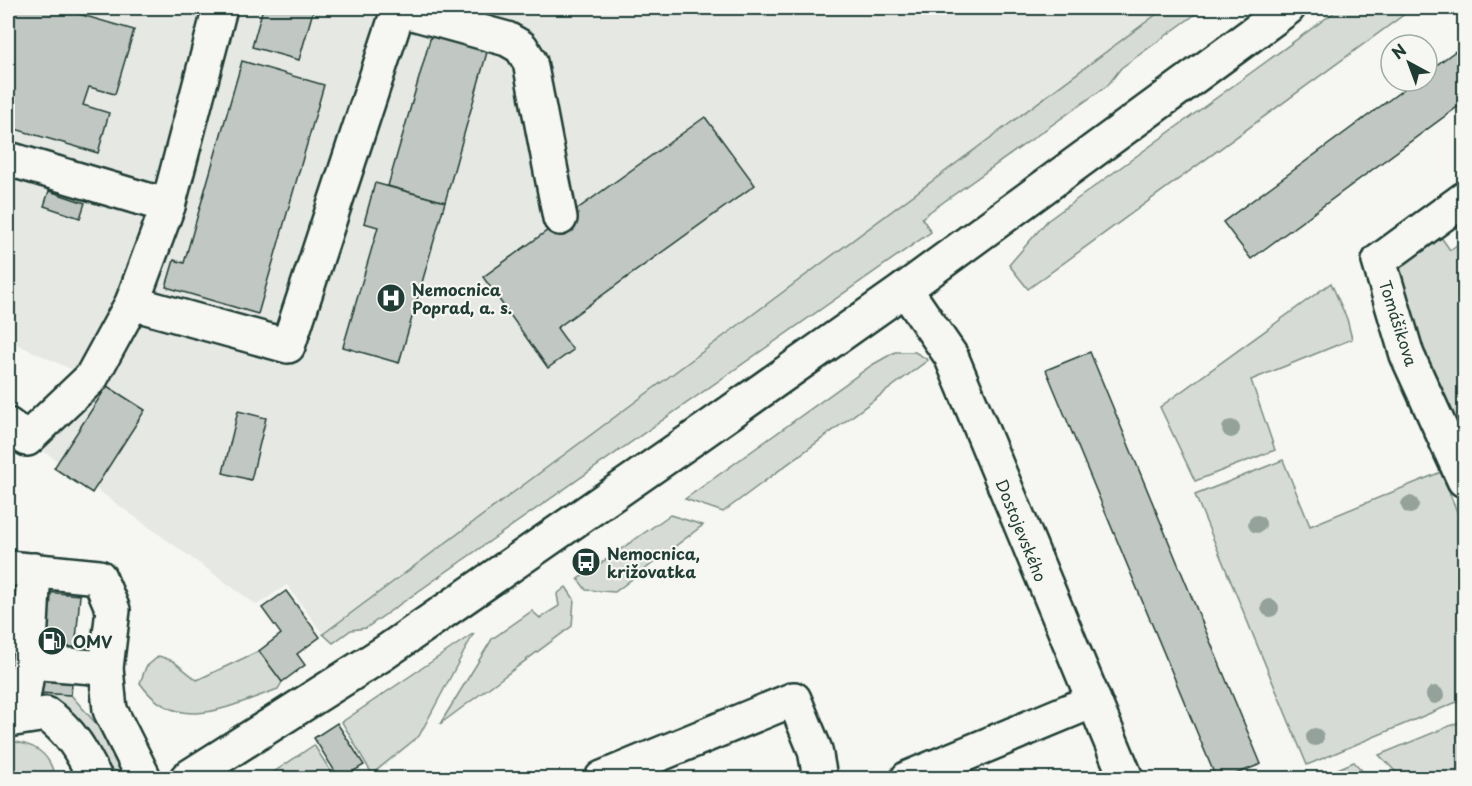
<svg xmlns="http://www.w3.org/2000/svg" width="1472" height="786" viewBox="0 0 1472 786" font-family="'Playpen Sans',sans-serif">
<style>
.built{fill:#e6e8e4}
.green{fill:#d6dbd6;stroke:#7a8c85;stroke-width:1.5}
.building{fill:#c1c8c3;stroke:#1f3d34;stroke-width:1.5}
.lines{fill:none;stroke-linecap:round;stroke-linejoin:round}
.minor-casing{stroke:#1f3d34;stroke-width:38}
.major-casing{stroke:#1f3d34;stroke-width:38}
.minor{stroke:#f6f6f2;stroke-width:33}
.major{stroke:#f6f6f2;stroke-width:33}
.tree{fill:#94a29b}
.labels{text-anchor:middle;dominant-baseline:central;stroke-width:4.5;stroke-linejoin:round;paint-order:stroke}
.poi-label{font-size:16px;font-weight:bold;fill:#1f3d34;stroke:#f6f6f2;text-anchor:start}
.street-label{font-size:16px;fill:#1f3d34;stroke:#f6f6f2}
</style>
<rect width="100%" height="100%" fill="#f6f6f2"/>
<filter id="ink" filterUnits="userSpaceOnUse"><feTurbulence type="fractalNoise" baseFrequency=".0167" numOctaves="2"/><feDisplacementMap in="SourceGraphic" scale="12" xChannelSelector="R" yChannelSelector="G"/><feConvolveMatrix kernelMatrix="1 2 1 2 8 2 1 2 1" color-interpolation-filters="sRGB"/></filter>
<g filter="url(#ink)">
<path class="built" d="M8 8H1165L323 634 287 585 257 605 27 439 90 378 8 340Z"/>
<g class="green">
<path d="M1165 8H1204L1121 68 1108 85 928 213 922 218 931 232 366 628 351 630 333 643 323 634Z"/>
<path d="M1340 8H1413L1028 289 1009 265 1047 221Z"/>
<path d="M1436 230 1450 250 1464 240V442L1441 403 1392 274 1405 249Z"/>
<path d="M1331 283 1347 319 1352 339 1251 380 1275 450 1195 481 1160 407Z"/>
<path d="M895 352H915L928 360 723 512 685 499 872 365Z"/>
<path d="M1283 460 1310 526 1441 472 1464 529V699L1307 765 1195 495Z"/>
<path d="M670 515 703 525 615 592 586 590 578 579Z"/>
<path d="M566 587 574 599 572 626 440 724 492 639 532 611 540 618 559 606 557 594Z"/>
<path d="M474 633 419 736 372 774 342 722Z"/>
<path d="M259 651 282 682 278 689C229 706 177 736 140 683L146 667 159 656 173 661 197 680Z"/>
<path d="M24 692 71 695 113 743 123 768 121 774 110 768 92 735 67 707 59 704H46Z"/>
<path d="M1464 720V778H1402L1379 755Z"/>
<path d="M8 741C33 743 50 752 55 778H8Z"/>
<path d="M314 745 335 778H265Z"/>
<path d="M1354 762 1369 778H1317Z"/>
</g>
<g class="building">
<path d="M8 8H58L134 30 115 94 89 87 83 105 109 113 98 153 8 127Z"/>
<path d="M263 8H314L299 60 252 47Z"/>
<path d="M433 29 489 45 445 202 388 186Z"/>
<path d="M1461 47 1464 51V102L1251 259 1223 222 1415 81H1427V72Z"/>
<path d="M242 61 324 85 258 314 166 287 174 260 184 263Z"/>
<path d="M705 117 755 185 557 328 573 350 548 368 483 277Z"/>
<path d="M375 183 445 202 399 363 343 347 378 227 364 223Z"/>
<path d="M49 191 85 203 80 218 44 206Z"/>
<path d="M1090 352 1261 764 1226 778H1216L1046 370Z"/>
<path d="M107 386 145 410 92 493 54 468Z"/>
<path d="M238 411 266 418 251 480 223 473Z"/>
<path d="M32 591 80 595 71 695 24 692 26 676 8 675V623L29 624Z"/>
<path d="M286 591 320 637 297 654 305 665 282 682 259 651 281 634 262 608Z"/>
<path d="M337 723 364 765 342 778H339L314 738Z"/>
</g>
<g class="lines">
<g class="minor-casing">
<g id="minor">
<path d="M398 9 507 39 521 47 530 62 560 218"/>
<path d="M12 160 168 206"/>
<path d="M1464 199 1379 261 1407 355 1464 480"/>
<path d="M905 289 951 356 1126 778"/>
<path d="M132 303 288 346 399 8"/>
<path d="M8 425 27 439 91 378 132 303 168 206 220 8"/>
<path d="M8 568 99 577 113 610 106 668 110 710 144 778"/>
<path d="M29 662 106 668"/>
<path d="M20 716 29 662 34 570"/>
<path d="M8 720 46 714C71 731 82 752 95 778"/>
<path d="M602 778 794 699 815 750 820 778"/>
<path d="M908 778 1093 701"/>
</g>
</g>
<g class="major-casing">
<path id="major" d="M187 778 384 653 694 438 905 289 1288 8"/>
</g>
<use href="#minor" class="minor"/>
<use href="#major" class="major"/>
</g>
<g class="tree">
<circle cx="1231" cy="429" r="9"/>
<circle cx="1410" cy="505" r="9"/>
<circle cx="1257" cy="524" r="9"/>
<circle cx="1270" cy="608" r="9"/>
<circle cx="1435" cy="695" r="9"/>
<circle cx="1315" cy="737" r="9"/>
</g>
</g>
<defs>
<g id="hospital-disc" transform="scale(1.5)"><circle r="9.5" fill="#1f3d34" stroke="#f6f6f2"/><path d="M-5-5h3v3.5h4V-5h3V5h-3V1.5h-4V5h-3Z" fill="#fff"/></g>
<g id="bus-disc" transform="scale(1.5)"><circle r="9.5" fill="#1f3d34" stroke="#f6f6f2"/><path d="M-5-6H5V4H4V6H2V4H-2V6H-4V4H-5ZM-3.5-4V0h7V-4ZM-3.5 1.2v1.5H-2V1.2ZM2 1.2v1.5H3.5V1.2Z" fill="#fff"/></g>
<g id="fuel-disc" transform="scale(1.5)"><circle r="9.5" fill="#1f3d34" stroke="#f6f6f2"/><path d="M-5.5-6h7V0h2V4h1.3V-2.5L3-4.5l.8-.8L6-3V5H2.5V1h-1V6h-7ZM-4.2-4.7v3.2H.2V-4.7Z" fill="#fff"/></g>
</defs>
<g fill-rule="evenodd">
<use href="#hospital-disc" x="391" y="298"/>
<use href="#bus-disc" x="586" y="562"/>
<use href="#fuel-disc" x="52" y="641"/>
</g>
<g class="labels">
<g class="poi-label">
<text x="412" y="289">Nemocnica<tspan x="412" dy="18">Poprad, a. s.</tspan></text>
<text x="607" y="553">Nemocnica,<tspan x="607" dy="18">križovatka</tspan></text>
<text x="73" y="641">OMV</text>
</g>
<g class="street-label">
<text transform="translate(1399 323) rotate(72)">Tomášikova</text>
<text transform="translate(1022 530) rotate(68)">Dostojevského</text>
</g>
</g>
<rect width="1472" height="786" fill="none" stroke="#f6f6f2" stroke-width="30"/>
<rect x="15" y="15" width="1442" height="756" fill="none" stroke="#1f3d34" stroke-width="2" filter="url(#ink)"/>
<g transform="translate(1409 63) rotate(319)"><circle r="28" fill="#f6f6f2" stroke="#a0aca6" stroke-width="1.5"/>
<path d="M0-4.5L10 22L0 15L-10 22Z" fill="#1f3d34"/>
<text y="-9" font-size="16" font-weight="bold" text-anchor="middle" fill="#1f3d34">N</text>
</g>
</svg>
